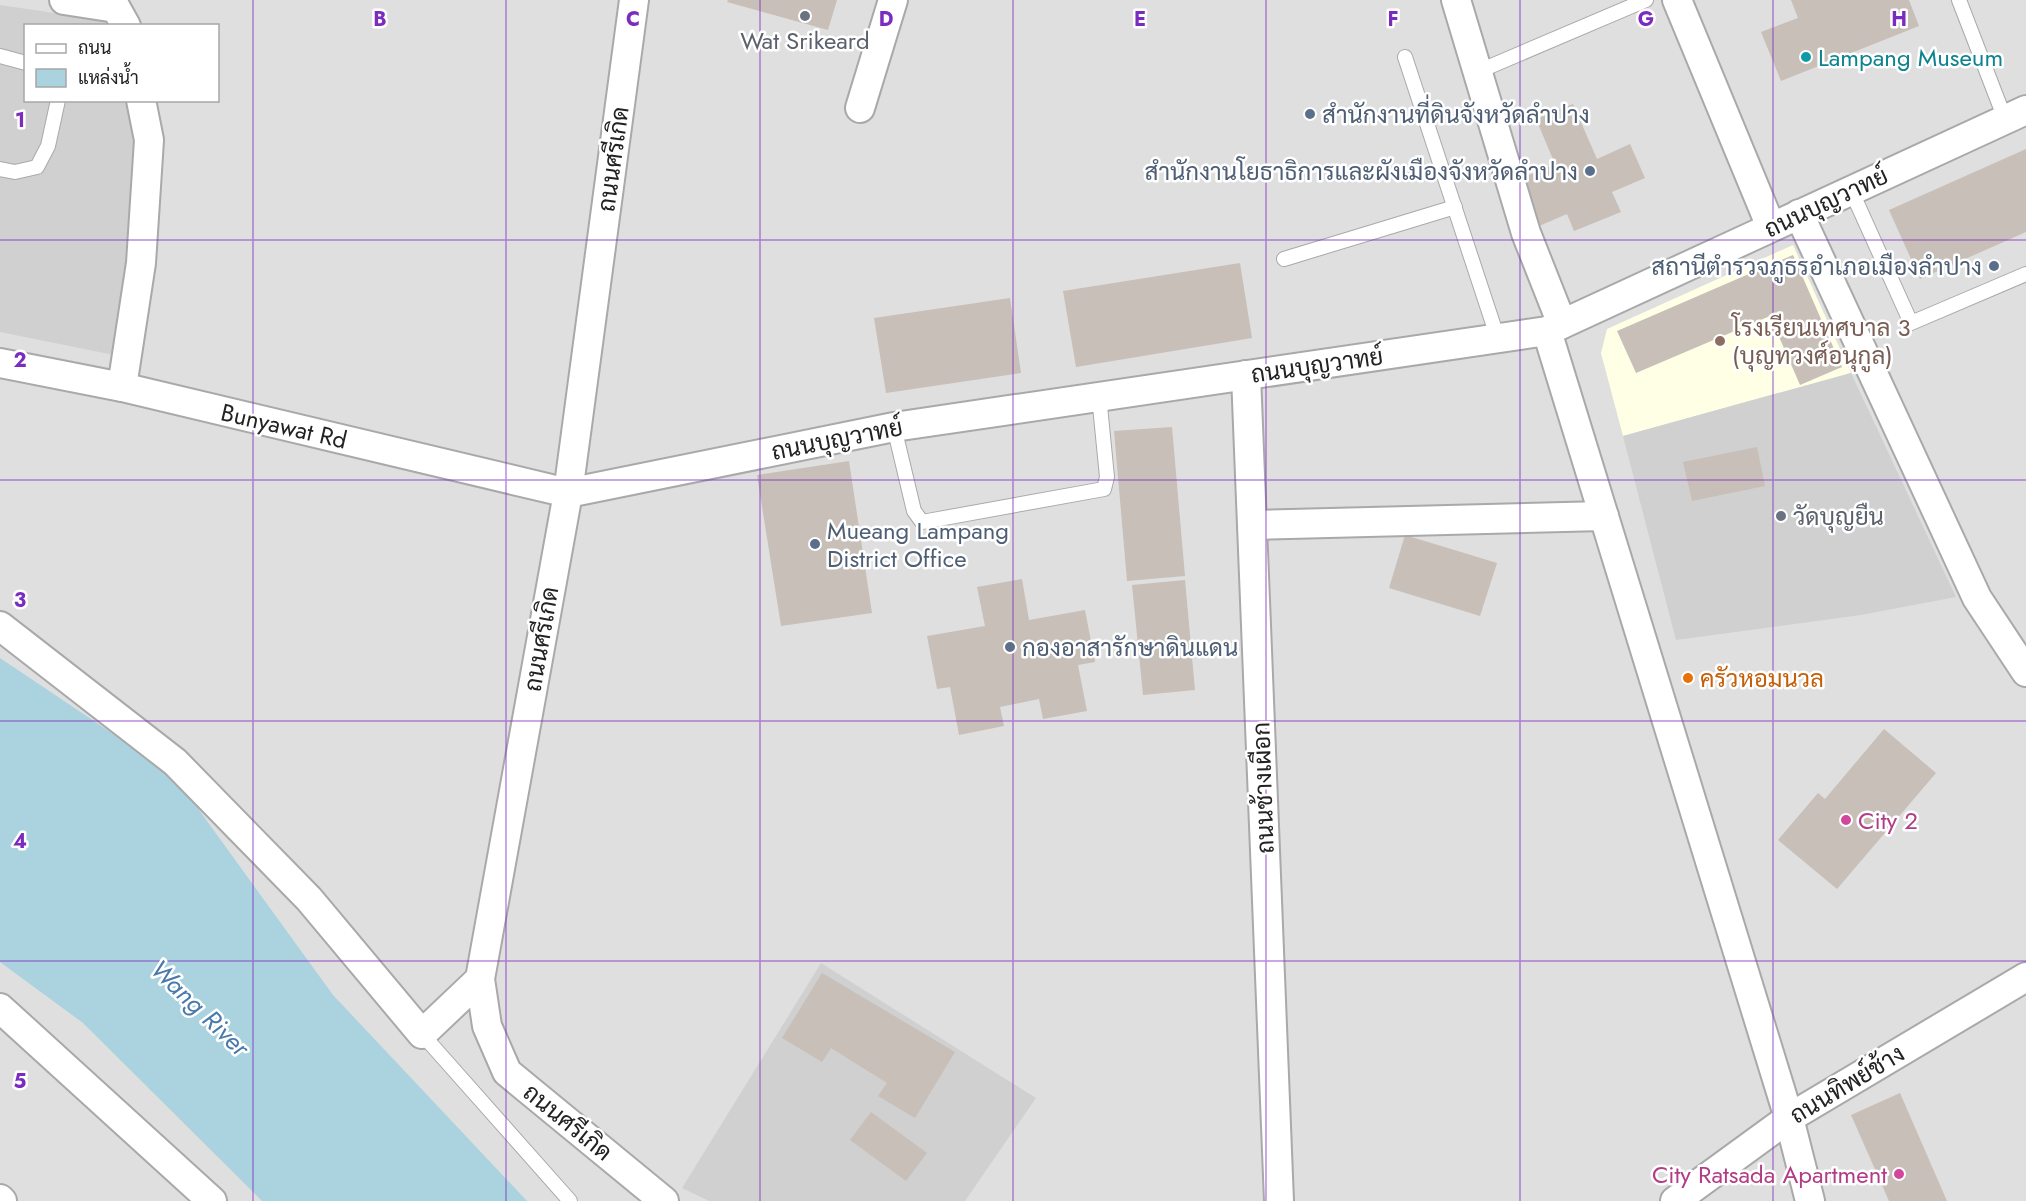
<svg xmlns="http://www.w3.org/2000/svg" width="2026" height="1201" viewBox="0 0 2026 1201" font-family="Jost,Sarabun,sans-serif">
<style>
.residential{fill:#e0dfdf;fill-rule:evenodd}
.education{fill:#ffffe5}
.religious{fill:#d0d0d0}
.water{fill:#aad3df}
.building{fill:#c7bfb8}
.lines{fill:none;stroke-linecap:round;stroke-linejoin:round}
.service-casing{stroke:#a9a9a9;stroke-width:16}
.minor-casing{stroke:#a9a9a9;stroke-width:32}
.service{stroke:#fff;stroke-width:14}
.minor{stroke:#fff;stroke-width:28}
.grid{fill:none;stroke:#7b2cbf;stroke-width:1.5;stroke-opacity:0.55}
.worship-dot{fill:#6b7280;stroke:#fff;stroke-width:2}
.culture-dot{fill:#0f9aa8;stroke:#fff;stroke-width:2}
.service-dot{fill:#5c6f8a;stroke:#fff;stroke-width:2}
.education-dot{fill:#8d6e63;stroke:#fff;stroke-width:2}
.food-dot{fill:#e8710a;stroke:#fff;stroke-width:2}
.hotel-dot{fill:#d1479c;stroke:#fff;stroke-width:2}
.labels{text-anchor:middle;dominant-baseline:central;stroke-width:5;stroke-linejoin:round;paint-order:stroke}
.worship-label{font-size:24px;fill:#5b616d;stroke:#fff}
.culture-label{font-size:24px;fill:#0d838f;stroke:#fff;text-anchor:start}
.service-label{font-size:24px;fill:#4e5e75;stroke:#fff;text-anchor:start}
.street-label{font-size:24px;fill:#222;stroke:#fff}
.education-label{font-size:24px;fill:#785e54;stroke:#fff;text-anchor:start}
.food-label{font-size:24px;fill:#c56008;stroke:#fff;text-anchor:start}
.hotel-label{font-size:24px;fill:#b23c85;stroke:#fff;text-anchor:start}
.water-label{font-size:26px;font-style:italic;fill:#4a7aab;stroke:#fff}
.grid-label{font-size:20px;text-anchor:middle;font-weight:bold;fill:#7b2cbf;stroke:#fff;stroke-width:5;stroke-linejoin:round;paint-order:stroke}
</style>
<rect width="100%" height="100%" fill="#f2efe9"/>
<path class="residential" d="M0 0H2026V1201H0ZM26 26H218V100H26Z"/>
<path class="education" d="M1793 245 1851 373 1623 436 1601 353 1607 329Z"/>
<g class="religious">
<path d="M0 5 116 22 117 25 26 26V100L131 101 141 154 119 356 0 332Z"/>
<path d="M1851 373 1956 597 1861 615 1676 640 1623 436Z"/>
<path d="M821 963 1036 1098 965 1201H709L682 1188Z"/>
</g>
<path class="water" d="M0 658 173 774 333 995 527 1201H262L83 1023 0 962Z"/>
<g class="building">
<path d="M728 0H837L828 30 727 2Z"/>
<path d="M1791 0H1909L1919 26 1781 81 1761 32 1798 18Z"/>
<path d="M1573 104 1597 159 1630 144 1645 178 1612 192 1621 212 1574 231 1567 214 1539 226 1519 179 1555 164 1536 119Z"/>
<path d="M2026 149V232L1920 279 1889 210Z"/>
<path d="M1793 255 1842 367 1800 385 1770 316 1636 373 1617 331Z"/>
<path d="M1240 263 1252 338 1076 367 1063 291Z"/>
<path d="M1010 298 1021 373 886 393 874 318Z"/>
<path d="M1172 427 1185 576 1127 581 1114 431Z"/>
<path d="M1757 447 1765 486 1692 501 1683 462Z"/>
<path d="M849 461 872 613 781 626 757 475Z"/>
<path d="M1405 535 1497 563 1480 616 1389 588Z"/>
<path d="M1022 579 1029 620 1085 610 1095 662 1078 665 1087 711 1043 719 1039 699 1000 707 1004 726 959 735 950 687 937 689 927 636 985 626 977 587Z"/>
<path d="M1185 580 1195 690 1143 695 1132 585Z"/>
<path d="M1884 729 1936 773 1837 889 1778 840 1818 793 1825 799Z"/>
<path d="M822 973 955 1052 915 1118 878 1096 887 1083 831 1048 822 1062 782 1038Z"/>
<path d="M1900 1093 1947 1201H1889L1851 1115Z"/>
<path d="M871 1112 927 1153 906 1181 850 1140Z"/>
</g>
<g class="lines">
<g class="service-casing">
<g id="service">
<path d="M1959 0 2005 119"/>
<path d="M0 56 26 63"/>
<path d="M1405 57 1498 339"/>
<path d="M1477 72 1646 0"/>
<path d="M0 169 15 172 37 167 48 146 58 100"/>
<path d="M1851 190 1911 323 2026 274"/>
<path d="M1284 259 1455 207"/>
<path d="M894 427 914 511 922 522 1104 489 1107 477 1099 396"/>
<path d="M422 1034 570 1201"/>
</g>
</g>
<g class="minor-casing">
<g id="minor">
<path d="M64 0 116 8 126 26"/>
<path d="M634 0 568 493 480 979 487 1026 507 1072 664 1201"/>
<path d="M1456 0 1526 233 1562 324"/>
<path d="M1677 0 1771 227"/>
<path d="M860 108 893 0"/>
<path d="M1799 214 1977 598 2026 672"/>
<path d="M1547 331 1789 1118 1810 1201"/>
<path d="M0 363 122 387 568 493 894 427 1547 331 2026 110"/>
<path d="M1246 375 1279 1201"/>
<path d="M122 387 141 263 149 140 141 100"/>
<path d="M1252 525 1604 516"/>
<path d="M0 626 175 762 309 899 422 1034 480 979"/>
<path d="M0 1008 212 1201"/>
<path d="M0 1199 2 1201"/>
<path d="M1675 1201 1789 1118 2026 977"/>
</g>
</g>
<use href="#service" class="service"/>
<use href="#minor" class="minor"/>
</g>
<path class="grid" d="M253 0V1201M506 0V1201M760 0V1201M1013 0V1201M1266 0V1201M1520 0V1201M1773 0V1201M0 240H2026M0 480H2026M0 721H2026M0 961H2026"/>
<g class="worship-dot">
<circle cx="805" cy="16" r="6"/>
<circle cx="1781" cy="516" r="6"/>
</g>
<circle class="culture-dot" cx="1806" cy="57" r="6"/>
<g class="service-dot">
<circle cx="1310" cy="114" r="6"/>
<circle cx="1590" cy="171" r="6"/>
<circle cx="1994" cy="266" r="6"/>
<circle cx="815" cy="544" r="6"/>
<circle cx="1010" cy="647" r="6"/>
</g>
<circle class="education-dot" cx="1720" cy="341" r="6"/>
<circle class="food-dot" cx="1688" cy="678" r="6"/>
<g class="hotel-dot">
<circle cx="1846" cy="820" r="6"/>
<circle cx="1899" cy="1174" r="6"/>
</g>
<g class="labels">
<g class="worship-label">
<text x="805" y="40">Wat Srikeard</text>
<text x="1793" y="516" text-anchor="start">วัดบุญยืน</text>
</g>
<g class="culture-label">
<text x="1818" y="57">Lampang Museum</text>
</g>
<g class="service-label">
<text x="1322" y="114">สำนักงานที่ดินจังหวัดลำปาง</text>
<text x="1578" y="171" text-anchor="end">สำนักงานโยธาธิการและผังเมืองจังหวัดลำปาง</text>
<text x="1982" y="266" text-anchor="end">สถานีตำรวจภูธรอำเภอเมืองลำปาง</text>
<text x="827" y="530">Mueang Lampang<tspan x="827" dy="28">District Office</tspan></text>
<text x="1022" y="647">กองอาสารักษาดินแดน</text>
</g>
<g class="street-label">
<text transform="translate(613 159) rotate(-82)">ถนนศรีเกิด</text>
<text transform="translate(1826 202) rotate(-25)">ถนนบุญวาทย์</text>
<text transform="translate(1317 365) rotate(-8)">ถนนบุญวาทย์</text>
<text transform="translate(284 426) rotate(13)">Bunyawat Rd</text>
<text transform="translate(837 439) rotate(-11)">ถนนบุญวาทย์</text>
<text transform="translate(541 639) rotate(-80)">ถนนศรีเกิด</text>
<text transform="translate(1263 788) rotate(-92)">ถนนช้างเผือก</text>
<text transform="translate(1847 1084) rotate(-31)">ถนนทิพย์ช้าง</text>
<text transform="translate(568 1122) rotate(39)">ถนนศรีเกิด</text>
</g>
<g class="education-label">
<text x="1732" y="327">โรงเรียนเทศบาล 3<tspan x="1732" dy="28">(บุญทวงศ์อนุกูล)</tspan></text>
</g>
<g class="food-label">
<text x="1700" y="678">ครัวหอมนวล</text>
</g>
<g class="hotel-label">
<text x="1858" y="820">City 2</text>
<text x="1887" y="1174" text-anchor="end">City Ratsada Apartment</text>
</g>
<g class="water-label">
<text transform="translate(200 1008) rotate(44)">Wang River</text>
</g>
</g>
<g class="grid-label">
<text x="380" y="26">B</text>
<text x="633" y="26">C</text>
<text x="886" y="26">D</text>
<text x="1140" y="26">E</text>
<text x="1393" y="26">F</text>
<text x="1646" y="26">G</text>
<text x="1899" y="26">H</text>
<text x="20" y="127">1</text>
<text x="20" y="367">2</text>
<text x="20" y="607">3</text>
<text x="20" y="848">4</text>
<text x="20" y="1088">5</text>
</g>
<rect x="24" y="24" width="195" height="78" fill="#ffffff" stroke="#a7a7a7" stroke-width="1.5"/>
<rect x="36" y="44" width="30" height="9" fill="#ffffff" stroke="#a7a7a7" stroke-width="1.5"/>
<text x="78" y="54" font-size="18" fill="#222222">ถนน</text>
<rect x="36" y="69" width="30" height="18" fill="#aad3df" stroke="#a7a7a7" stroke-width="1.5"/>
<text x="78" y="84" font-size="18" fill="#222222">แหล่งน้ำ</text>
</svg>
